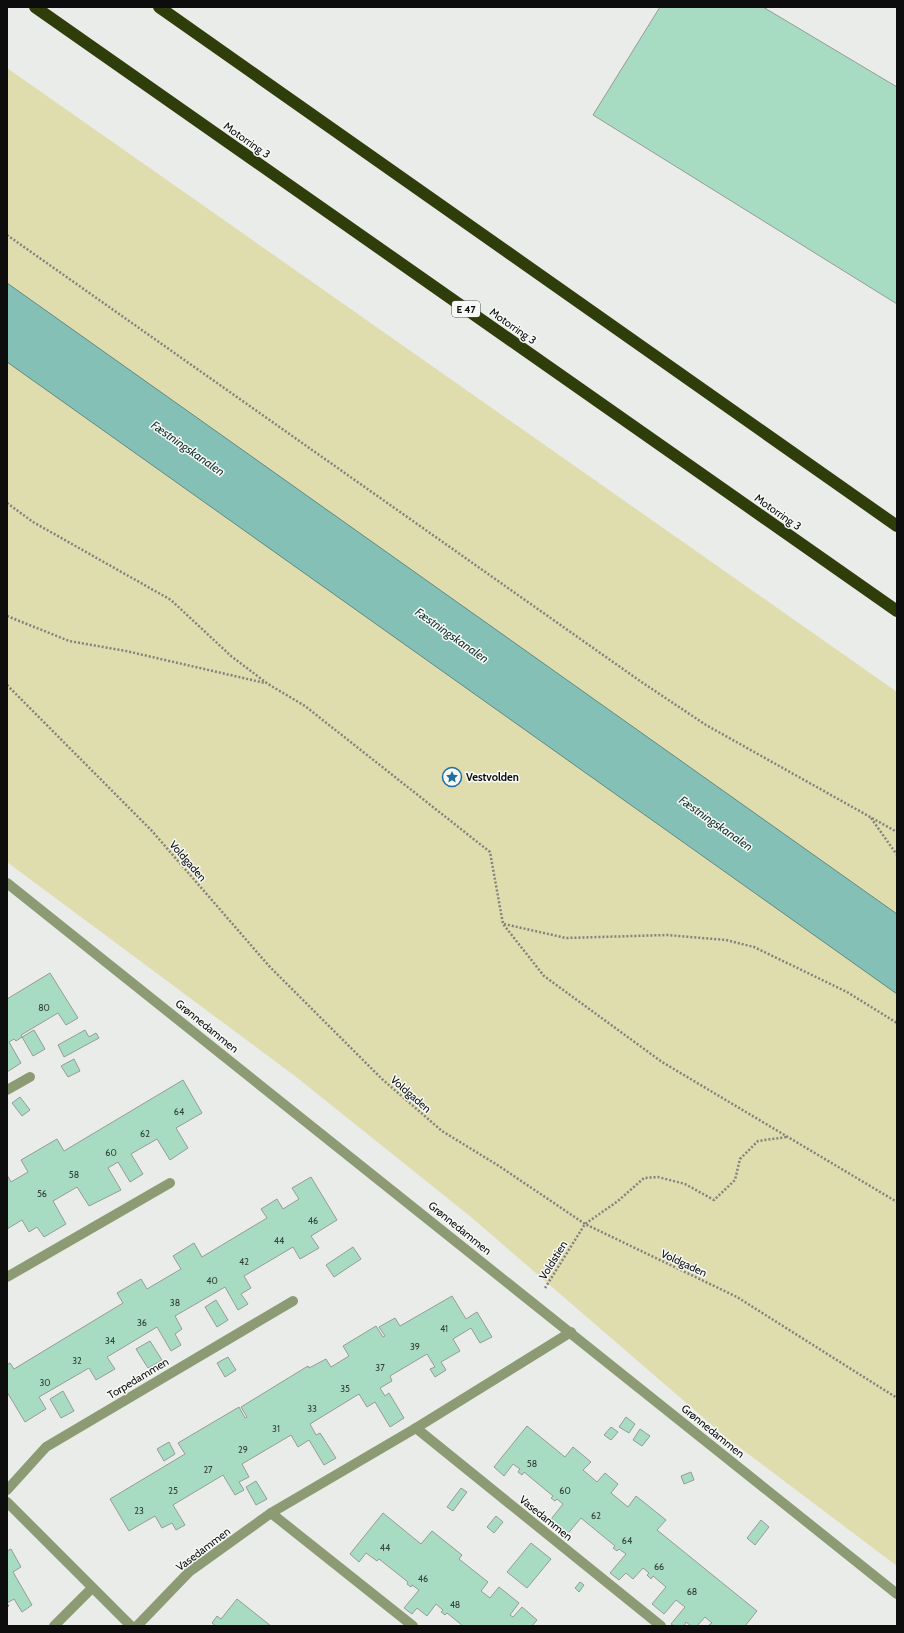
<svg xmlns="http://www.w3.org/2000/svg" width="904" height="1633" viewBox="0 0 904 1633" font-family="Cabin,sans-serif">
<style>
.green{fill:#dfdcad}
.water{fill:#84c0b6;stroke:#608a83}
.building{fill:#a8dcc2;stroke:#979b99}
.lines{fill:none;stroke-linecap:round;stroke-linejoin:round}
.path{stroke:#818380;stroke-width:2.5;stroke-dasharray:2 2;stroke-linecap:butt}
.minor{stroke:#8d9b75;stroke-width:10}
.motorway{stroke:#2f3d0a;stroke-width:12}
.labels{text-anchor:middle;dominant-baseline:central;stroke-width:3;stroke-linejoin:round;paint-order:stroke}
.number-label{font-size:9px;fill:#33413a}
.shield{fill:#f6f9f6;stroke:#525452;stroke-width:1}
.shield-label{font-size:10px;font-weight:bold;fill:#0c0d0c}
.street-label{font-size:11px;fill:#0c0d0c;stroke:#f6f9f6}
.poi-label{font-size:11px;font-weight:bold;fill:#0c0d0c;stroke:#f6f9f6;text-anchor:start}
.water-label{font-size:12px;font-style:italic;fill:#15342f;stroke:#f6f9f6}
</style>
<rect width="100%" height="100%" fill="#e9ece8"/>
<path class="green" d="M7 68 897 692V1566L727 1438 471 1217 295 1076 7 862Z"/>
<path class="water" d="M7 283 897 914V994L7 362Z"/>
<g class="building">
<path d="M660 7H763L897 87V304L593 115Z"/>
<path d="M50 973 78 1018 66 1025 58 1013 21 1035 22 1037 16 1041 14 1039 9 1042 21 1063 7 1072V999Z"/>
<path d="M34 1030 45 1049 33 1056 22 1037Z"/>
<path d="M85 1030 89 1037 96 1033 99 1038 64 1057 58 1045Z"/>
<path d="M74 1059 80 1071 68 1077 61 1066Z"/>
<path d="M183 1080 202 1113 176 1128 188 1148 170 1160 157 1139 131 1154 143 1174 130 1182 118 1162 108 1168 121 1190 89 1206 77 1187 53 1201 66 1224 44 1237 37 1227 29 1232 22 1220 7 1229V1175L11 1182 28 1172 21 1160 57 1139 64 1151Z"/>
<path d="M20 1097 30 1110 22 1116 12 1103Z"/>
<path d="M311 1177 337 1220 311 1236 319 1248 300 1259 293 1247 244 1276 251 1288 241 1294 248 1304 238 1310 225 1287 175 1316 182 1329 175 1334 181 1345 171 1351 157 1327 107 1357 115 1369 96 1380 89 1368 39 1397 46 1409 25 1422 7 1392V1365L10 1363 14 1369 123 1303 117 1293 141 1279 147 1289 181 1269 173 1256 194 1243 202 1257 267 1218 261 1209 277 1199 283 1209 299 1199 292 1188Z"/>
<path d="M353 1247 361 1259 334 1277 326 1265Z"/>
<path d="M452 1296 466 1319 477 1312 492 1337 480 1343 471 1328 453 1339 460 1351 441 1362 446 1370 435 1377 430 1369 435 1367 427 1354 390 1376 392 1381 380 1388 385 1396 389 1393 404 1418 390 1427 375 1402 367 1407 359 1394 310 1424 316 1435 320 1433 336 1458 324 1465 309 1440 298 1447 291 1435 242 1464 249 1477 239 1482 244 1490 235 1495 223 1475 173 1505 185 1525 176 1530 172 1523 162 1528 155 1516 129 1531 110 1499 185 1454 178 1443 239 1407 245 1418 247 1417 241 1407 308 1366 309 1368 326 1359 331 1367 349 1356 343 1346 376 1326 383 1337 385 1336 379 1327 395 1318 400 1326Z"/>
<path d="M216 1300 228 1320 217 1327 205 1307Z"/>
<path d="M150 1341 162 1360 148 1368 136 1349Z"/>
<path d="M228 1357 236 1370 225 1377 217 1363Z"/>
<path d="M63 1391 74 1411 61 1418 50 1399Z"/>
<path d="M626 1417 635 1424 629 1433 619 1427Z"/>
<path d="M527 1426 565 1457 573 1447 591 1462 583 1470 597 1482 605 1473 618 1484 611 1493 628 1507 636 1496 666 1520 657 1530 757 1611 745 1626H711L709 1625 712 1623 705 1617 697 1626H691L686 1622 684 1626H674L671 1624 685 1607 676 1600 664 1614 652 1604 666 1587 653 1576 651 1579 647 1575 649 1573 643 1568 633 1579 626 1573 619 1580 610 1573 626 1554 619 1549 617 1551 613 1548 615 1546 581 1518 565 1537 548 1523 563 1504 557 1499 555 1501 551 1498 553 1496 524 1472 522 1475 518 1472 520 1469 513 1464 504 1476 494 1467Z"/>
<path d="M611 1427 618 1432 611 1440 604 1435Z"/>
<path d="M640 1429 650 1436 642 1446 633 1440Z"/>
<path d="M169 1442 175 1454 164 1461 157 1449Z"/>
<path d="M691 1472 694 1480 684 1484 681 1476Z"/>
<path d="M256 1481 267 1499 256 1505 246 1487Z"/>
<path d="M461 1488 467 1492 453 1511 447 1507Z"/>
<path d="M383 1513 421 1544 432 1531 462 1555 459 1559 488 1582 481 1591 490 1598 499 1587 519 1603 510 1615 513 1617 522 1607 537 1620 532 1626H463L447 1613 445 1615 441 1612 443 1610 436 1604 427 1616 417 1608 412 1614 404 1608 419 1590 412 1585 411 1587 407 1584 408 1582 379 1559 377 1561 366 1553 359 1562 350 1554Z"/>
<path d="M496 1516 503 1522 494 1533 487 1527Z"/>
<path d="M761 1520 769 1527 755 1545 747 1538Z"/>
<path d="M531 1543 551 1559 527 1588 507 1572Z"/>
<path d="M11 1549 21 1567 13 1572 32 1605 22 1612 14 1599 7 1603 9 1606 7 1607V1551Z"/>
<path d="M580 1582 584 1585 579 1592 575 1588Z"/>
<path d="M237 1599 271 1626H216L212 1623 217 1616 221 1619Z"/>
</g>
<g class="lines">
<g class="path">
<path d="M7 235 640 681 706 725 897 832"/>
<path d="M7 503 33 522 171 600 231 656 268 684 305 706 490 852 503 924 544 976 662 1062 897 1202"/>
<path d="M7 616 69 641 126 651 265 683"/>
<path d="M7 685 152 831 269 966 382 1079 442 1131 499 1166 585 1224 737 1297 897 1398"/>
<path d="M871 818 897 855"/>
<path d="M504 924 566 938 667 935 726 940 754 947 847 992 897 1023"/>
<path d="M545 1288 585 1224 618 1201 644 1178 658 1177 685 1184 714 1200 735 1180 740 1159 758 1141 787 1137"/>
</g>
<g class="minor">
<path d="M7 883 897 1594"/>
<path d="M7 1090 30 1077"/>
<path d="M7 1277 170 1183"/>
<path d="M416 1428 661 1626"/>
<path d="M7 1490 46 1447 293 1301"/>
<path d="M7 1502 131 1626"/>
<path d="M271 1513 413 1626"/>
<path d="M54 1626 92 1588"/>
<path d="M137 1626 189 1572 271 1513 416 1428 571 1332"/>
</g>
<g class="motorway">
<path d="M35 7 897 611"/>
<path d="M159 7 897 526"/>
</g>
</g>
<defs>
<g id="sight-ring" transform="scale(1)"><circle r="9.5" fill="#f6f9f6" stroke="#206fa1" stroke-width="1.5"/><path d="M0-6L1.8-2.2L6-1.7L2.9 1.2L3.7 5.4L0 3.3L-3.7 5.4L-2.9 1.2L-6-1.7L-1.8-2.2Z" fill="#206fa1"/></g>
</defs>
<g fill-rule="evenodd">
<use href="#sight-ring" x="452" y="777"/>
</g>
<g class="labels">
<g class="number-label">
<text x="44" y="1007">80</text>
<text x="179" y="1111">64</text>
<text x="145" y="1133">62</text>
<text x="111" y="1152">60</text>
<text x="74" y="1174">58</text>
<text x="42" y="1193">56</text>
<text x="313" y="1220">46</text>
<text x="279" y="1240">44</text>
<text x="244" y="1261">42</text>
<text x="212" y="1280">40</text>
<text x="175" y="1302">38</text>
<text x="142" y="1322">36</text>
<text x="444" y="1328">41</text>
<text x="110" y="1340">34</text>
<text x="415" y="1346">39</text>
<text x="77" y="1360">32</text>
<text x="380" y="1367">37</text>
<text x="45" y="1382">30</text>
<text x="345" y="1388">35</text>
<text x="312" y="1408">33</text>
<text x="276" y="1428">31</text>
<text x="243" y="1449">29</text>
<text x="532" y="1463">58</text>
<text x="208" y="1469">27</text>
<text x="173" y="1490">25</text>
<text x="565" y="1490">60</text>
<text x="139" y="1510">23</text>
<text x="596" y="1515">62</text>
<text x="627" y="1540">64</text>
<text x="385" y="1547">44</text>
<text x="659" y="1566">66</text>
<text x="423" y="1578">46</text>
<text x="692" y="1591">68</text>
<text x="455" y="1604">48</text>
</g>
<rect class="shield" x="452" y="301" width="28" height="16" rx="3"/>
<g class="shield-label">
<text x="466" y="309">E 47</text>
</g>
<g class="street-label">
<text transform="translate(247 140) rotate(35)">Motorring 3</text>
<text transform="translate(513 326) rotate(35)">Motorring 3</text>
<text transform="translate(778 512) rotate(35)">Motorring 3</text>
<text transform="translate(188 861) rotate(49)">Voldgaden</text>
<text transform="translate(207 1026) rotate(39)">Grønnedammen</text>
<text transform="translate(411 1094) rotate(41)">Voldgaden</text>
<text transform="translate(460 1228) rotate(39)">Grønnedammen</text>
<text transform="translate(553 1260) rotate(-58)">Voldstien</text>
<text transform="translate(684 1263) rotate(25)">Voldgaden</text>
<text transform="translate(138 1378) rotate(-31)">Torpedammen</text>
<text transform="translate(713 1431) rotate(39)">Grønnedammen</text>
<text transform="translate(546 1518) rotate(39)">Vasedammen</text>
<text transform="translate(203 1549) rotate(-37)">Vasedammen</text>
</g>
<g class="poi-label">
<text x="466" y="777">Vestvolden</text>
</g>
<g class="water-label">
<text transform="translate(188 448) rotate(35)">Fæstningskanalen</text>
<text transform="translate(452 635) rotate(35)">Fæstningskanalen</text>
<text transform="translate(716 823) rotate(35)">Fæstningskanalen</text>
</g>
</g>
<rect width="904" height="1633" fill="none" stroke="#0c0d0c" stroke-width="16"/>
</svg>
